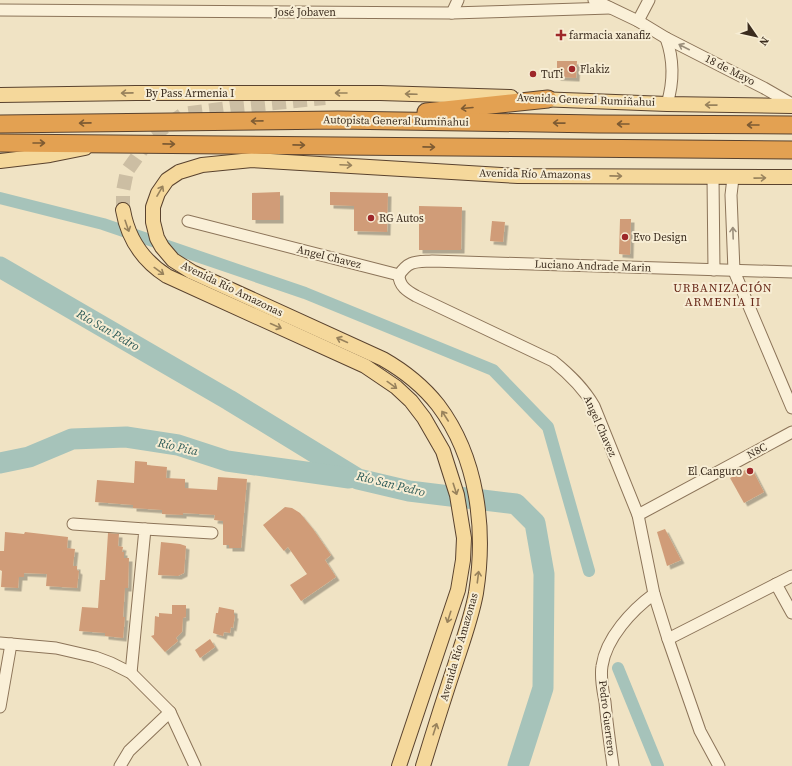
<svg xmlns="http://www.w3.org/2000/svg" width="792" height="766" viewBox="0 0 792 766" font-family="'Source Serif 4',serif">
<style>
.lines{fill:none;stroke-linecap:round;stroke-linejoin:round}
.canal{stroke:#a6c3ba;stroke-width:12}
.river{stroke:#a6c3ba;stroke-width:21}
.building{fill:#d09c78;filter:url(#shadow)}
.major-tunnel{stroke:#ccbea3;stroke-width:14;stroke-dasharray:14 7;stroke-linecap:butt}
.minor-casing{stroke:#8c7459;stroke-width:13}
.major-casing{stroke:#59422e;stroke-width:16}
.highway-casing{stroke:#59422e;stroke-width:19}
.minor{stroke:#faf0d8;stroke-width:11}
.major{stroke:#f5d89b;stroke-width:14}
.highway{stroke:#e3a152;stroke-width:17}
.oneway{stroke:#9a8e7b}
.oneway2{stroke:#98825c}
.oneway3{stroke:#7e5b33}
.poi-dot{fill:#9e2729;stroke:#f7edd4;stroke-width:1.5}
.labels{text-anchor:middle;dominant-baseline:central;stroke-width:4;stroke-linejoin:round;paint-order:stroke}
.street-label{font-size:11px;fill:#3b2c1e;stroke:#f7edd4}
.poi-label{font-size:11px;fill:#3b2c1e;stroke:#f7edd4;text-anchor:start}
.neighbourhood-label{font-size:12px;letter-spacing:1px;fill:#6a2b1b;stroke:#f7edd4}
.water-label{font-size:12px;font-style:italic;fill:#2d5b58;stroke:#f7edd4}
</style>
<defs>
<filter id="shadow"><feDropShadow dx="3.5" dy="3.5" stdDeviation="0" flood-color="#0004"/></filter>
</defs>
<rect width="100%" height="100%" fill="#f0e3c4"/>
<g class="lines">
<g class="canal">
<path d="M0 198 103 224 305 293 493 370 548 427 589 571"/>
<path d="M618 668 658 766"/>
</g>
<g class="river">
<path d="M0 267 229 400 358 479 409 491 516 504 535 523 544 574 543 688 518 766"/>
<path d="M0 463 29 457 72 439 126 437 178 445 227 461 349 478"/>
</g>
</g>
<g class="building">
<path d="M557 61H577L576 78 557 77Z"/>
<path d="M280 192V220H252V193Z"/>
<path d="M330 192 388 193 387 232 354 231V206L330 205Z"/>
<path d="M419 206 462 207 461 250H419Z"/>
<path d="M620 219H631L630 255 619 254Z"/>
<path d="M492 221 505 222 503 242 490 241Z"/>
<path d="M135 461 147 462V465L167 467 166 478 185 479V488L217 490 218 477 247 479 241 548H229V545H223V521L214 520 215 515 183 513V515L162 514V510L133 508V505L95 502 97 480 134 483Z"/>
<path d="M751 467 764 492 744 503 730 478Z"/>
<path d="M285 507 292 508 300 513 313 529 331 555 325 560 336 577 301 601 290 585 307 574 288 547 284 551 263 525Z"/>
<path d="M665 529 681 560 667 566 657 532Z"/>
<path d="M5 532 24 534 25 532 68 537 67 548 75 549 73 566H77V570L79 571 77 588 46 586 47 574 24 573V577H19L18 588 1 587 2 571 0 570V551H4Z"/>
<path d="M108 533 119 534 118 546 123 547 122 552H124V558H129L128 588H125L123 617H125L123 638 105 636V633L79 631 82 607 98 608 100 580H105Z"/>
<path d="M161 542 180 544 186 546 184 573 178 576 158 575Z"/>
<path d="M172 605H186V617L183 618 182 632 176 638 178 641 165 652 151 636 154 635 155 616 159 617V613L172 614Z"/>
<path d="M219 607 234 610V615H235L233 628 231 627 230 633 224 632 223 636 213 633 216 613H218Z"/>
<path d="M210 639 215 647 200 658 195 650Z"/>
</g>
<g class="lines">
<path class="major-tunnel" d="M123 210V191L127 171 151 137 183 114 235 107 325 98"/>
<g class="minor-casing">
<g id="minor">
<path d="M594 0 638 21 666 38 764 88 792 104"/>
<path d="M0 10 452 13 610 8"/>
<path d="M452 13 458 0"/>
<path d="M638 21 649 0"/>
<path d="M666 38C674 60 674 81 667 104"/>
<path d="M713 177 714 270"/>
<path d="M733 178 731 195 734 271 792 408"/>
<path d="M188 221 399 275"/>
<path d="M399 275C399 286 407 291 416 296L553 361C569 374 583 387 594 406L638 515 654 594 668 639 700 731 719 766"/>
<path d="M399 275C409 260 416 262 432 261L792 272"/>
<path d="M638 515 792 432"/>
<path d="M73 524 145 529 131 673"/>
<path d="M145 529 212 533"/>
<path d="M776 584 792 613"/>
<path d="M668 639 792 576"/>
<path d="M0 643 56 648 95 657 111 663 131 673 170 712 195 766"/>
<path d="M0 707 11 644"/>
<path d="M120 766 129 751 170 712"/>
<path d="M613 766C610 745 607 724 605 702 603 691 600 678 602 666 606 638 632 610 654 594"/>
</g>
</g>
<g class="major-casing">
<g id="major">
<path d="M0 95 136 93H380L511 97"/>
<path d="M538 99 667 104 792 106"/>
<path d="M0 161 50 155 85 148"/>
<path d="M123 210C128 239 142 260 167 276L365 366 396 387 411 401 424 418 443 451 457 495 464 538 463 560 458 590 399 766"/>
<path d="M423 766C434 730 445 695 457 659 464 638 472 615 476 593 486 529 478 458 438 405 423 386 404 371 383 359L192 272 173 260 162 247 157 238 153 222V207L158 193 167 180 179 172 202 165 252 160 518 176 792 177"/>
</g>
</g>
<g class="highway-casing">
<g id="highway">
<path d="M426 112 548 99"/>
<path d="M0 124 338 120 598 124 792 125"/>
<path d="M0 143 792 150"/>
</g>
</g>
<use href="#minor" class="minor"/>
<use href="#major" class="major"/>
<use href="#highway" class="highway"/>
</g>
<defs><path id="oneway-shaft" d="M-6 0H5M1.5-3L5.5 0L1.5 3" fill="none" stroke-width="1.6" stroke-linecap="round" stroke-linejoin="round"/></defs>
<g class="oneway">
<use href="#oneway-shaft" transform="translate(684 47) rotate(-153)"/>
<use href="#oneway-shaft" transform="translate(733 233) rotate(-92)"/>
</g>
<g class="oneway2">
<use href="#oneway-shaft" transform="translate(127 93) rotate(179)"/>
<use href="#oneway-shaft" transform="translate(341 93) rotate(180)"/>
<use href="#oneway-shaft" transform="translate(411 94) rotate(-178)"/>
<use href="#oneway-shaft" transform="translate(711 105) rotate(-179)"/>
<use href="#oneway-shaft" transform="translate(346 165) rotate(3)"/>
<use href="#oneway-shaft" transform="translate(616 176) rotate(1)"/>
<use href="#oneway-shaft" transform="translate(760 178) rotate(-1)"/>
<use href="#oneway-shaft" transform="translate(160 191) rotate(-60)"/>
<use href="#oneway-shaft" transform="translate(127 226) rotate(71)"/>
<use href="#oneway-shaft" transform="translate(159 271) rotate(36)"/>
<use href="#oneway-shaft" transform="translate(276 326) rotate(24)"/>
<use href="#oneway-shaft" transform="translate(342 340) rotate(-156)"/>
<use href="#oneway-shaft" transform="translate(392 385) rotate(36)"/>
<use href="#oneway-shaft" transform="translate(445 416) rotate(-123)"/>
<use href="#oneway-shaft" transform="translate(455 489) rotate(72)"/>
<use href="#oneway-shaft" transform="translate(478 577) rotate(-83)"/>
<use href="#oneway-shaft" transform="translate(449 617) rotate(108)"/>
<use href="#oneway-shaft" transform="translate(435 729) rotate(-72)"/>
</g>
<g class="oneway3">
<use href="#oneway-shaft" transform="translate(467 108) rotate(175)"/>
<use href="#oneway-shaft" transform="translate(257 121) rotate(179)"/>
<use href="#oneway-shaft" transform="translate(85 123) rotate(179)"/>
<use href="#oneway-shaft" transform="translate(559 123) rotate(-179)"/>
<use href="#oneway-shaft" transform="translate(623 124) rotate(-180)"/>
<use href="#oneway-shaft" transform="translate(753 125) rotate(-180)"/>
<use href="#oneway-shaft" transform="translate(39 143)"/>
<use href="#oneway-shaft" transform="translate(169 144) rotate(1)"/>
<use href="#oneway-shaft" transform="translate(299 145) rotate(1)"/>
<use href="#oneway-shaft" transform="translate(429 147) rotate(1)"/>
</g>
<g class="poi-dot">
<path d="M559 29h4v4h4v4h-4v4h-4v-4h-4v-4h4z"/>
<circle cx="572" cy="69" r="4"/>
<circle cx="533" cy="74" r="4"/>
<circle cx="371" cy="218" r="4"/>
<circle cx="625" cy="237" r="4"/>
<circle cx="750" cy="471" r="4"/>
</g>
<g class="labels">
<g class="street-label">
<text x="305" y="12">José Jobaven</text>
<text transform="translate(730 70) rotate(27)">18 de Mayo</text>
<text x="190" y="93">By Pass Armenia I</text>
<text transform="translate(586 100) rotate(2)">Avenida General Rumiñahui</text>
<text transform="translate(396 121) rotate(1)">Autopista General Rumiñahui</text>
<text transform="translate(535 174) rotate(1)">Avenida Río Amazonas</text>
<text transform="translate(329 257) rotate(14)">Angel Chavez</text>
<text transform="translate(593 266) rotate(2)">Luciano Andrade Marin</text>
<text transform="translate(232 289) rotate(26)">Avenida Río Amazonas</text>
<text transform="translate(600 426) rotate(66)">Angel Chavez</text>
<text transform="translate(757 451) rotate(-28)">N8C</text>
<text transform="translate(459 647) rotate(-74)">Avenida Río Amazonas</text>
<text transform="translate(607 718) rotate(83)">Pedro Guerrero</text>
</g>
<g class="poi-label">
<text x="569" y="35">farmacia xanafiz</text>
<text x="580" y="69">Flakiz</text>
<text x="541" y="74">TuTi</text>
<text x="379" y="218">RG Autos</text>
<text x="633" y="237">Evo Design</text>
<text x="742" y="471" text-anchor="end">El Canguro</text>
</g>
<g class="neighbourhood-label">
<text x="723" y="288">URBANIZACIÓN<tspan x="723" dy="14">ARMENIA II</tspan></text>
</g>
<g class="water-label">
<text transform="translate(108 330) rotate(30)">Río San Pedro</text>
<text transform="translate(178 447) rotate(13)">Río Pita</text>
<text transform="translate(391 484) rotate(14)">Río San Pedro</text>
</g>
</g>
<g transform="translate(756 36) rotate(124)" stroke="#f7edd4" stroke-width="3" paint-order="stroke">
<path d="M0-3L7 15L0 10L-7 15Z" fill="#3b2c1e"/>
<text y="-6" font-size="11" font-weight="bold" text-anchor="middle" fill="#3b2c1e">N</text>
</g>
</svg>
